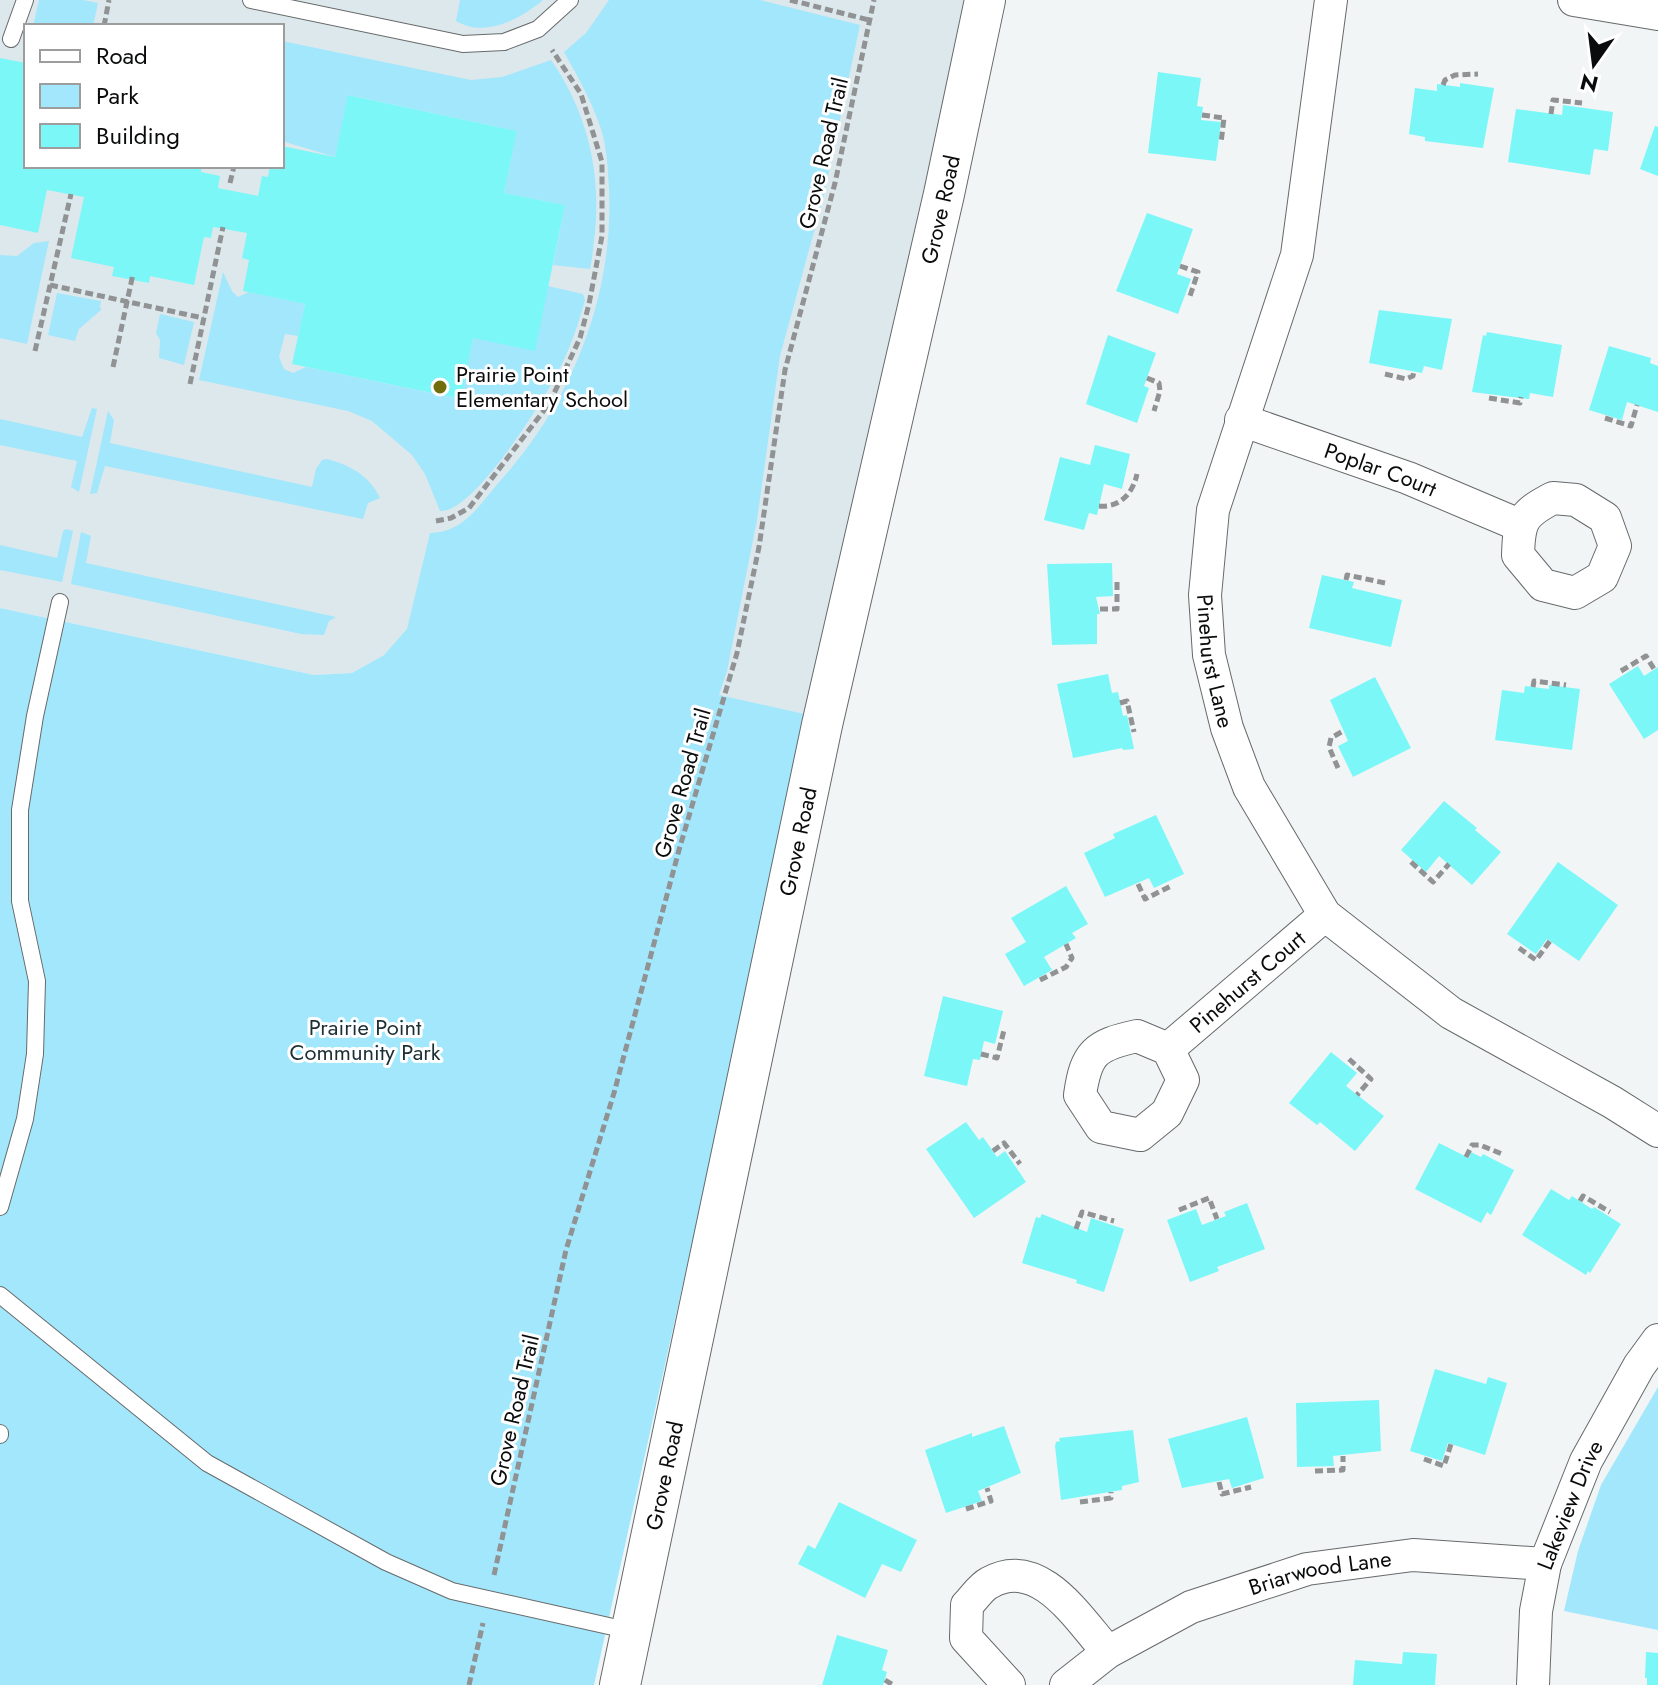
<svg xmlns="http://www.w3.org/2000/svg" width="1658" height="1685" viewBox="0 0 1658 1685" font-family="Jost,sans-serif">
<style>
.built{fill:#dde8ec;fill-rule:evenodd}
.green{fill:#a2e7fc}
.building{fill:#7cf7f8}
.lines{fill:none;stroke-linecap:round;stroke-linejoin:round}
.service-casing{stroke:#676a6b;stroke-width:18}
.minor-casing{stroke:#676a6b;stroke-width:34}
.tertiary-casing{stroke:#676a6b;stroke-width:42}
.path{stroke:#909293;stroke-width:5;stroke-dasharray:8 4;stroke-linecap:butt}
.service{stroke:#fff;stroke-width:16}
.minor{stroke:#fff;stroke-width:32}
.tertiary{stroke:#fff;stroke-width:40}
.poi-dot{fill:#716d0b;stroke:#fff;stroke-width:3}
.labels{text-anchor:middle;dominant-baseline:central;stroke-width:6;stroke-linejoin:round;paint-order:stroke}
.street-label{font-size:22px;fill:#0a0b0c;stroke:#fff}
.poi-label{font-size:22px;fill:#0a0b0c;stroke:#fff;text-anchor:start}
.park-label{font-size:22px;fill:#1b2f35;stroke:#fff}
</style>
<rect width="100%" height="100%" fill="#f1f5f6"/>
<path class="built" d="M0 0H965L809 715 408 629 384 655 352 673 314 675 0 608ZM26 26H282V166H26Z"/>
<g class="green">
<path d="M39 0H83L98 3 93 26H33Z"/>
<path d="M460 0H543C519 20 485 38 456 21Z"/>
<path d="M609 0H760L860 25 824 195 780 356 757 520 727 671 719 695 809 715 594 1685H0V608L314 675 352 673 384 655 407 629 430 533C465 532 479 505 500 481 571 403 614 296 609 190 608 170 607 148 601 129 592 102 578 77 564 52L586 33Z"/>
<path d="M282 41 471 80 502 77 551 60C587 112 601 170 595 232 593 244 593 257 590 269L553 265 565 205 504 193 517 131 349 95 335 157 282 141Z"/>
<path d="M49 241 27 344 0 338V255L17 256 34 243Z"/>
<path d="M223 272 232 291 238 297 249 292 305 304 298 336 285 334 279 357 284 369 293 373 306 367 460 399 473 338 548 286 583 294 585 300C579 322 572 343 562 364 548 394 474 514 440 511L425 474 412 455 372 421 348 411 199 380Z"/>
<path d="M57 293 101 301 100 308 102 309 79 329 75 341 48 335Z"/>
<path d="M160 314 194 322 184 365 159 358 160 340 156 333Z"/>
<path d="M92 408 97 409 79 492 71 487 77 461 0 445V419L82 437Z"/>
<path d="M108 411 114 420 110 443 312 487 316 469 322 460 327 459C350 465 370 476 380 498L368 503 363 519 105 466 97 493 90 494Z"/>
<path d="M66 529 73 531 62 582 0 570V545L57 558 63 531Z"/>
<path d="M81 532 91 536 86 563 336 617 329 621 324 635 301 634 71 584Z"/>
<path d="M1658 1387V1630L1564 1611 1578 1551 1601 1485Z"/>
</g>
<g class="building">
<path d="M0 58 26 63 24 94H26V166H202L201 172 220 176 218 188 258 196 262 176 268 177 270 166H282V146L335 157 348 95 517 131 504 193 565 205 535 351 473 338 461 399 292 364 305 304 243 291 249 260 242 258 247 233 213 227 211 238 204 237 194 285 150 276 149 283 112 276 114 267 71 258 84 197 47 190 38 233 0 225Z"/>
<path d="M1158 72 1201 78 1197 106 1203 107 1201 120 1221 122 1216 161 1148 153Z"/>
<path d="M1460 83 1494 88 1483 148 1425 141V137L1409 134 1415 88 1437 91V84L1460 87Z"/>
<path d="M1563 105 1613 112 1608 151 1594 149 1590 175 1508 162 1516 109 1562 115Z"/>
<path d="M1655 126 1658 127V176L1640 169Z"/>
<path d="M1147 213 1193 229 1177 274 1191 279 1178 314 1116 291Z"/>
<path d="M1379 310 1452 319 1442 370 1424 366 1422 373 1369 363Z"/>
<path d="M1487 332 1562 345 1553 397 1530 393 1529 399 1472 392 1483 335 1486 336Z"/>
<path d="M1108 335 1156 353 1144 386 1149 388 1137 423 1086 404Z"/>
<path d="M1609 346 1651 358 1650 363 1658 366V412L1627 402 1622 420 1589 410Z"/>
<path d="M1095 445 1130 454 1122 489 1104 484 1097 515 1089 513 1084 530 1044 520 1060 457 1090 465Z"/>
<path d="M1112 563 1113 596 1096 597 1100 614H1097V644L1052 645 1047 564Z"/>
<path d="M1322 575 1354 582 1352 588 1402 600 1391 647 1309 628Z"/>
<path d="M1638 666 1644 676 1658 667V730L1644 739 1609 684Z"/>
<path d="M1108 674 1112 693 1118 692 1123 716 1127 715 1134 749 1123 750 1122 748 1073 758 1057 684Z"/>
<path d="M1375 677 1411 748 1353 777 1338 746 1348 741 1330 700Z"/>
<path d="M1549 685 1580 689 1572 750 1495 740 1502 690 1524 693 1525 686 1549 689Z"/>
<path d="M1444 801 1477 828 1475 830 1501 852 1472 885 1439 856 1426 872 1401 850Z"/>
<path d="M1156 815 1184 874 1154 888 1149 878 1105 897 1084 853 1115 838 1113 834Z"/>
<path d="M1558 862 1618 905 1579 961 1547 939 1536 954 1507 934Z"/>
<path d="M1066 886 1088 924 1072 933 1076 938 1044 957 1052 970 1024 986 1005 954 1026 942 1011 918Z"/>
<path d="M943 996 1003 1011 995 1044 984 1041 980 1060 973 1059 967 1086 924 1076Z"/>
<path d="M1331 1052 1357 1073 1346 1086 1384 1116 1355 1151 1320 1122 1317 1125 1289 1103Z"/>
<path d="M966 1122 979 1140 983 1137 997 1157 1005 1151 1026 1182 974 1218 926 1149Z"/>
<path d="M1439 1143 1469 1158 1471 1152 1481 1157 1483 1154 1514 1170 1491 1215 1487 1212 1481 1223 1415 1189Z"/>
<path d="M1551 1189 1569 1200 1572 1196 1592 1209 1594 1207 1621 1224 1590 1273 1588 1271 1586 1275 1522 1235Z"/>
<path d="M1247 1203 1265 1249 1217 1267 1219 1271 1190 1282 1167 1220 1196 1209 1202 1225 1226 1216 1224 1212Z"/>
<path d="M1042 1214 1087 1232 1091 1218 1124 1229 1104 1292 1076 1283 1077 1280 1022 1263 1036 1217 1040 1218Z"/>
<path d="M1435 1369 1486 1384 1488 1377 1507 1383 1485 1455 1448 1443 1442 1461 1410 1451Z"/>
<path d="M1379 1400 1381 1451 1333 1456 1334 1466 1297 1467 1296 1403Z"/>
<path d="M1247 1417 1264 1478 1232 1488 1229 1479 1182 1488 1168 1439Z"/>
<path d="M1004 1426 1021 1473 978 1491 982 1501 946 1513 925 1450 972 1433V1437Z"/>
<path d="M1133 1430 1139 1482 1122 1486V1490L1061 1500 1055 1446 1056 1442 1060 1441 1059 1438Z"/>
<path d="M839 1502 917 1540 901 1572 882 1564 865 1598 798 1564 808 1545 815 1549Z"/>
<path d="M837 1635 888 1650 882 1670 887 1672 883 1685H822Z"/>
<path d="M1403 1652 1437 1654 1435 1685H1353L1355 1660 1402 1664Z"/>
<path d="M1646 1652 1658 1653V1685H1647V1678H1645Z"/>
</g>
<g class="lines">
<g class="service-casing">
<g id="service">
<path d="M251 0 463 44 504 42 538 29 570 0"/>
<path d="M11 39 25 0"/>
<path d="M0 1207 25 1119 35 1054 37 981 20 901V810L35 716 60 602"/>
<path d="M0 1295 207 1463 386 1562 452 1591 631 1631"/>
<path d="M0 1433V1435"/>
</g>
</g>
<g class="minor-casing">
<g id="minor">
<path id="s1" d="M1331 0 1297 255 1213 510 1205 595 1209 655 1227 728 1249 787 1325 915 1451 1013 1612 1102 1658 1131"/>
<path d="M1574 0 1658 14"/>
<path id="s2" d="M1241 420 1408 478 1519 525"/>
<path d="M1553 498 1576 500 1605 518 1615 546 1602 577 1575 593 1543 585 1518 555C1519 521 1522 514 1553 498Z"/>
<path d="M1137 1036 1168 1049 1183 1080 1167 1113 1140 1135 1101 1127 1080 1095C1086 1053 1095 1045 1137 1036Z"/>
<path id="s3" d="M1168 1049 1325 915"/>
<path d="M1009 1685 966 1638 967 1605C974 1598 981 1587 989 1583 1040 1554 1079 1620 1108 1652"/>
<path id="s4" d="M1066 1685 1108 1652 1191 1607 1307 1569 1413 1555 1545 1564"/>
<path id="s5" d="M1533 1685 1536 1611 1545 1564 1586 1461 1639 1366 1658 1340"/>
</g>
</g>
<g class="tertiary-casing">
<g id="tertiary">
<path id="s6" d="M620 1685 822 725 944 194 985 0"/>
</g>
</g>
<g class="path">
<path d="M790 0 869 20"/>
<path d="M104 26 109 0"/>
<path d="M1443 85 1445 80 1455 75 1478 74"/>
<path d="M1551 114 1553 100 1582 103"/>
<path d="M1202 115 1224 118 1221 143"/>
<path d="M230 183 234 166"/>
<path d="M1180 266 1198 272 1189 299"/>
<path d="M50 285 203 318"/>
<path d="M35 351 71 194"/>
<path d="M113 367 133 274"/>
<path d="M1385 374 1406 379 1413 376 1414 371"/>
<path d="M1147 378 1159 383 1160 391 1154 411"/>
<path d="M190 384 223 227"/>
<path d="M1489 398 1520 403 1521 397"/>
<path d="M1605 418 1631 426 1637 405"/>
<path d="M1099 506C1120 508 1133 493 1137 474"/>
<path d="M436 521 451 518 469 508 549 404 580 338 589 304 602 236V162L581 94 552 50"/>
<path d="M1346 580 1347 575 1385 583"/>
<path d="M1100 609H1117V580"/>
<path d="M1621 671 1646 656 1654 669"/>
<path d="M1533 687 1534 681 1566 685"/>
<path d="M1120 703 1127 701 1134 732"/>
<path d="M1338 768 1329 747 1331 738 1343 731"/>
<path d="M1411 862 1433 882 1449 864"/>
<path d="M1138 884 1145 899 1171 886"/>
<path d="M1519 948 1536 960 1550 941"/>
<path d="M1040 980 1066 967 1072 958 1066 944"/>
<path d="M981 1054 997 1058 1004 1030"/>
<path d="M1349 1059 1371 1079 1357 1095"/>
<path d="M993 1151 1004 1143 1020 1164"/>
<path d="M1466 1157 1472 1145H1480L1502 1154"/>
<path d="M1580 1201 1583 1196 1610 1212"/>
<path d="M1179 1210 1209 1198 1217 1219"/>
<path d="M1076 1229 1082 1212 1114 1221"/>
<path d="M1424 1459 1444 1466 1451 1444"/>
<path d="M1315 1471 1343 1470V1456"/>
<path d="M1219 1482 1222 1494 1251 1487"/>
<path d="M1080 1502 1111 1498V1492"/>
<path d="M966 1509 991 1501 987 1488"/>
<path d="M494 1575 566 1250 614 1093 679 850 737 653 759 547 785 370 835 183 874 0"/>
<path d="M885 1680 893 1685"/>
<path d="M469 1685 483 1623"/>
</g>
<use href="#service" class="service"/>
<use href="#minor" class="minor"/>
<use href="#tertiary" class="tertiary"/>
</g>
<circle class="poi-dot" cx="440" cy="387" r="8"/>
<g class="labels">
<g class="street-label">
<text transform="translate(823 153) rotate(-77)">Grove Road Trail</text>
<text stroke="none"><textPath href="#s6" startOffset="1510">Grove Road</textPath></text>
<text stroke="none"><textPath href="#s2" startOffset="148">Poplar Court</textPath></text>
<text stroke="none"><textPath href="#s1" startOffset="678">Pinehurst Lane</textPath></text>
<text transform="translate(682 783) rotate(-74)">Grove Road Trail</text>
<text stroke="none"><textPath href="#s6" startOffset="862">Grove Road</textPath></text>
<text stroke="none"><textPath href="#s3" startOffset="104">Pinehurst Court</textPath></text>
<text transform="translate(514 1410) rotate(-77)">Grove Road Trail</text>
<text stroke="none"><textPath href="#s6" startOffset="214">Grove Road</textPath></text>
<text stroke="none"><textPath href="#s5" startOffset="186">Lakeview Drive</textPath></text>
<text stroke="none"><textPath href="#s4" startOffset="282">Briarwood Lane</textPath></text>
</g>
<g class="poi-label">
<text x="456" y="374">Prairie Point<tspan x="456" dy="25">Elementary School</tspan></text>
</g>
<g class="park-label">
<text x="365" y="1027">Prairie Point<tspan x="365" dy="25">Community Park</tspan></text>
</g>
</g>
<rect x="24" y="24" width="260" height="144" fill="#ffffff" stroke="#9d9d9e" stroke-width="2"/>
<rect x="40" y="50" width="40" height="12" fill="#ffffff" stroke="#9d9d9e" stroke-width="2"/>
<text x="96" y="64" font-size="24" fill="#0a0b0c">Road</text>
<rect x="40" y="84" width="40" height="24" fill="#a2e7fc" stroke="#9d9d9e" stroke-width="2"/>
<text x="96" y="104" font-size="24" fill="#0a0b0c">Park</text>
<rect x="40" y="124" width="40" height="24" fill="#7cf7f8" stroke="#9d9d9e" stroke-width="2"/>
<text x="96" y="144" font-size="24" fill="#0a0b0c">Building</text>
<g transform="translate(1594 64) rotate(194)" stroke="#ffffff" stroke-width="6" paint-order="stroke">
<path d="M0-6L14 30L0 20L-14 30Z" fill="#0a0b0c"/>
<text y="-12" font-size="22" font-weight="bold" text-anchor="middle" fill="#0a0b0c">N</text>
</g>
</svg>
